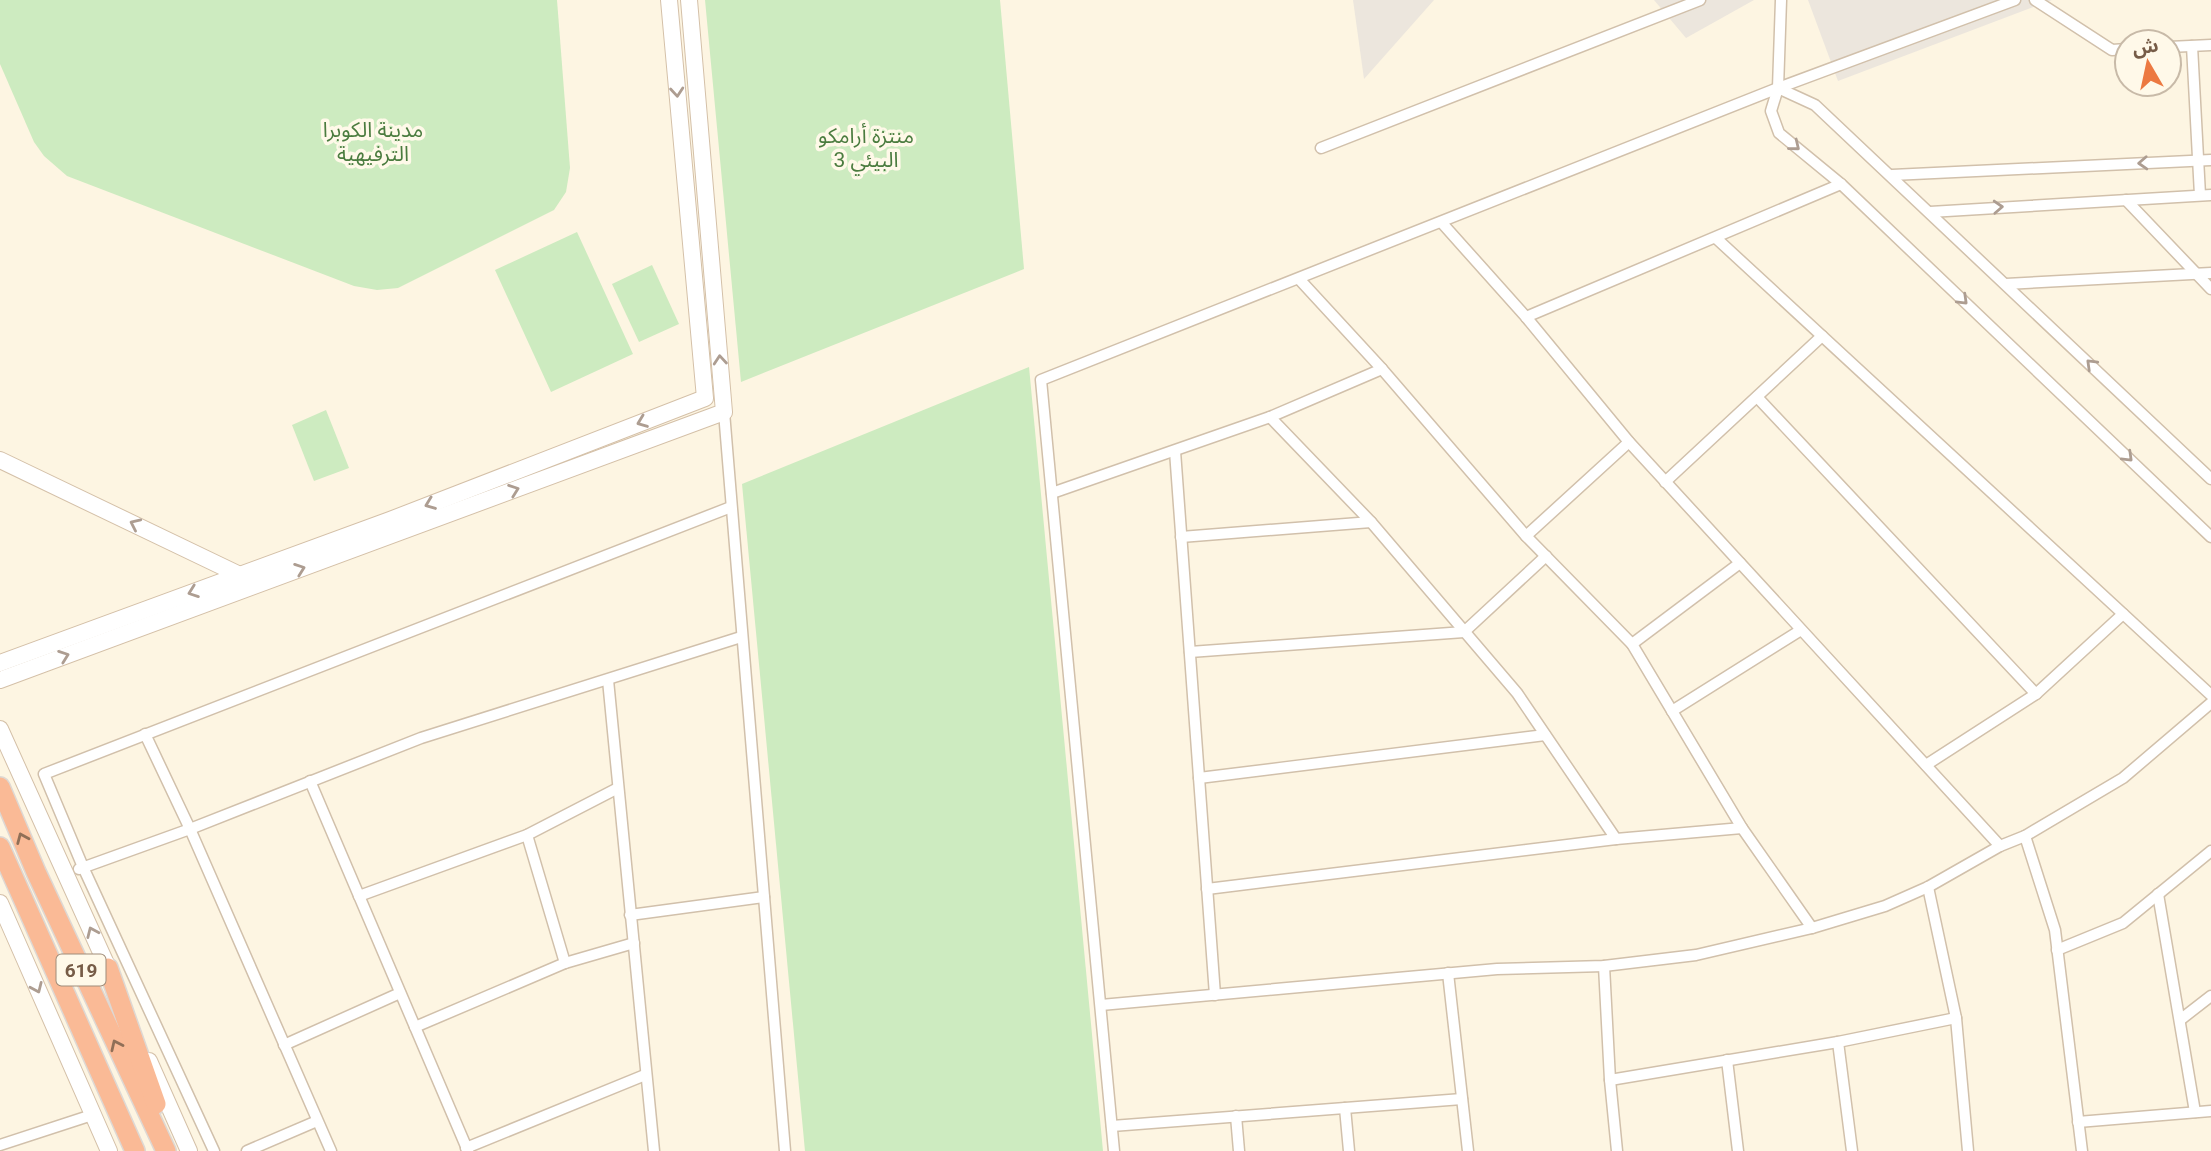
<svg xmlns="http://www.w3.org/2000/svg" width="2211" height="1151" viewBox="0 0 2211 1151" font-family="Roboto,'Noto Sans Arabic',sans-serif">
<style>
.industrial{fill:#ece6dd}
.green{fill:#cdebc0}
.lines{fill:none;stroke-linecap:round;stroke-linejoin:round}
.street-casing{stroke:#d1c0ab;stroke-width:13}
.secondary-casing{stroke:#d4c0a8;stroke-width:18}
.highway-casing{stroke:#ded8d3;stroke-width:22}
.street{stroke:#fff;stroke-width:10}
.secondary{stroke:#fff;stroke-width:16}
.highway{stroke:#faba96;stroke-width:19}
.oneway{stroke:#ad9d91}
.oneway2{stroke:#906f57}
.labels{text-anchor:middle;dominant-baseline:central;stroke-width:7;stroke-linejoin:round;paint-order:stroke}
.shield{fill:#fff9e9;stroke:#9f8b78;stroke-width:2}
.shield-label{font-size:19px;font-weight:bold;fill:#765c47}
.park-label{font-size:21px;fill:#4b7c3f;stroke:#fff9e9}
</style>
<rect width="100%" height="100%" fill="#fdf5e2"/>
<g class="industrial">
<path d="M1353 0H1434L1364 79Z"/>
<path d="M1654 0H1754L1686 38Z"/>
<path d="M1808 0H2052L1838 81Z"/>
</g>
<g class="green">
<path d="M0 0H557L570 168 566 192 554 210 398 288 377 290 354 286 67 176 44 156 34 142 0 64Z"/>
<path d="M705 0H1000L1024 269 741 382Z"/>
<path d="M577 232 633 354 551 392 495 270Z"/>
<path d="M652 265 679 324 639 342 612 284Z"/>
<path d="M1029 367 1103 1151H805L742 484Z"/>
<path d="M326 410 349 468 314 481 292 425Z"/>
</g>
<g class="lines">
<g class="street-casing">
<g id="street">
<path d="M1781 0 1778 88 1771 111 1779 133 1841 184 2211 537"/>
<path d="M2035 0 2112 50 2127 49"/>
<path d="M2192 46 2200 195"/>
<path d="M2169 47 2211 45"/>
<path d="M1778 88 1815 105 2211 479"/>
<path d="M1321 148 1700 0"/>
<path d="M1892 175 2211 160"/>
<path d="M2126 200 2211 289"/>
<path d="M1930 212 2211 195"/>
<path d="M1442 223 1526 317 1629 442 2000 846"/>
<path d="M1717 239 2211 695"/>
<path d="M1300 280 1382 369 1526 536 1632 644 1742 828 1812 928"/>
<path d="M2006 284 2211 273"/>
<path d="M1526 317 1841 184"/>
<path d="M1757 397 2036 694"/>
<path d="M724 412 785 1151"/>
<path d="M1270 417 1371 522 1517 693 1616 839"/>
<path d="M1175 451 1215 995"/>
<path d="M1665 482 1822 336"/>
<path d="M1052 493 1270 417 1382 369"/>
<path d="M1526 536 1629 442"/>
<path d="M1181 537 1371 522"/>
<path d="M1632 644 1740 563"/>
<path d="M1190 652 1464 632 1546 556"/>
<path d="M608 680 654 1151"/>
<path d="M1672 711 1801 630"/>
<path d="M145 734 190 829 331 1151"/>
<path d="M1926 765 2036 694 2123 614"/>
<path d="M1199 778 1545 735"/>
<path d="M310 781 468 1151"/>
<path d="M527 835 565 963"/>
<path d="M2025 836 2055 930 2082 1151"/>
<path d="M79 869 190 829 421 738 741 637"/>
<path d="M1928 887 1956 1018 1968 1151"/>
<path d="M1207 889 1616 839 1742 828"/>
<path d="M2158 894 2195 1112"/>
<path d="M359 896 527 835 618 788"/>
<path d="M630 915 764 897"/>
<path d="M2057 950 2123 923 2211 851"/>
<path d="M1604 966 1610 1080 1617 1151"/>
<path d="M1448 973 1468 1151"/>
<path d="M1101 1005 1497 969 1604 966 1696 955 1812 928 1885 906 1928 887 2000 846 2025 836 2123 778 2211 703"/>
<path d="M2180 1020 2211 996"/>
<path d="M415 1027 565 963 634 943"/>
<path d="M1838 1042 1852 1151"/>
<path d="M284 1045 400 993"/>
<path d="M1727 1060 1738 1151"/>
<path d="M1610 1080 1838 1042 1956 1018"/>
<path d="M1345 1108 1349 1151"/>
<path d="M1236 1116 1239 1151"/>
<path d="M2078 1122 2211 1111"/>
<path d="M1112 1126 1462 1099"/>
<path d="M0 1145 92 1115"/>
<path d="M466 1148 645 1075"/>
<path d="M214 1151 83 867 44 774 731 507"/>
<path d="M247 1151 317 1121"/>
<path d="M1114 1151 1041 380 1778 88 2015 0"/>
</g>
</g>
<g class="secondary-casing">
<g id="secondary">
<path d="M0 460 244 577"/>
<path d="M0 663 390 520 705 398 669 0"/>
<path d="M0 680 724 412 689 0"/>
<path d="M0 729 113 979"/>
<path d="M0 903 109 1151"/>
<path d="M149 1061 189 1151"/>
</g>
</g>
<g class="highway-casing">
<g id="highway">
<path d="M0 787 36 872 166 1151"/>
<path d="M0 847 135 1151"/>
<path d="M108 968 156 1104"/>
</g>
</g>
<use href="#street" class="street"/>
<use href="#secondary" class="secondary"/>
<use href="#highway" class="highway"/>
</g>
<defs><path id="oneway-chevron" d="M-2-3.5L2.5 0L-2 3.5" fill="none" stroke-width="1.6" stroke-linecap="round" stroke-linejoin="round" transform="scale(1.75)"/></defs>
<g class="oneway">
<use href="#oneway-chevron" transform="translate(677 92) rotate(85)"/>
<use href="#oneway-chevron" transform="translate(1795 146) rotate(39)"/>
<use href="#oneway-chevron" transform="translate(2143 163) rotate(177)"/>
<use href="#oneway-chevron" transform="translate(1998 207) rotate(-3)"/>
<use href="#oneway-chevron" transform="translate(1963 300) rotate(44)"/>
<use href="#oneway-chevron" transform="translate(720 360) rotate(-95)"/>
<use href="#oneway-chevron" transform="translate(2091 364) rotate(-136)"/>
<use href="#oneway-chevron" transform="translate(642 422) rotate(159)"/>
<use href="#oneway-chevron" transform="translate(2128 457) rotate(44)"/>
<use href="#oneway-chevron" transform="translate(514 490) rotate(-20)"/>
<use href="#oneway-chevron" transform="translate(430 504) rotate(159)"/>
<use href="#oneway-chevron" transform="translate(135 524) rotate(-155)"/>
<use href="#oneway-chevron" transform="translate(300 569) rotate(-20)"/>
<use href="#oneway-chevron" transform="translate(193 592) rotate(160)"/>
<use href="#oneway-chevron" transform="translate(64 656) rotate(-20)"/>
<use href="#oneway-chevron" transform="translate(92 932) rotate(-114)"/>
<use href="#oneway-chevron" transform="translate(37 988) rotate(66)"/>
</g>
<g class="oneway2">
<use href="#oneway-chevron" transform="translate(22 838) rotate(-113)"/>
<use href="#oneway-chevron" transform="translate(116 1045) rotate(-115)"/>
</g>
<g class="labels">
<rect class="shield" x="56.5" y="954.5" width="49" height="31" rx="5"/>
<g class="shield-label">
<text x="81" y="970">619</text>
</g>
<g class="park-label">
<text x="373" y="130">مدينة الكوبرا<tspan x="373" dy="24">الترفيهية</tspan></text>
<text x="866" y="136">منتزة أرامكو<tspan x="866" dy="24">البيئي 3</tspan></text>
</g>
</g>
<g transform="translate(2148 63) rotate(351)"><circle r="33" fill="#fff9e9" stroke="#c8baa8" stroke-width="2"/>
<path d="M0-5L12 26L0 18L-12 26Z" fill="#ec7941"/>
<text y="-10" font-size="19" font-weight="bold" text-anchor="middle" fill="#765c47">ش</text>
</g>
</svg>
